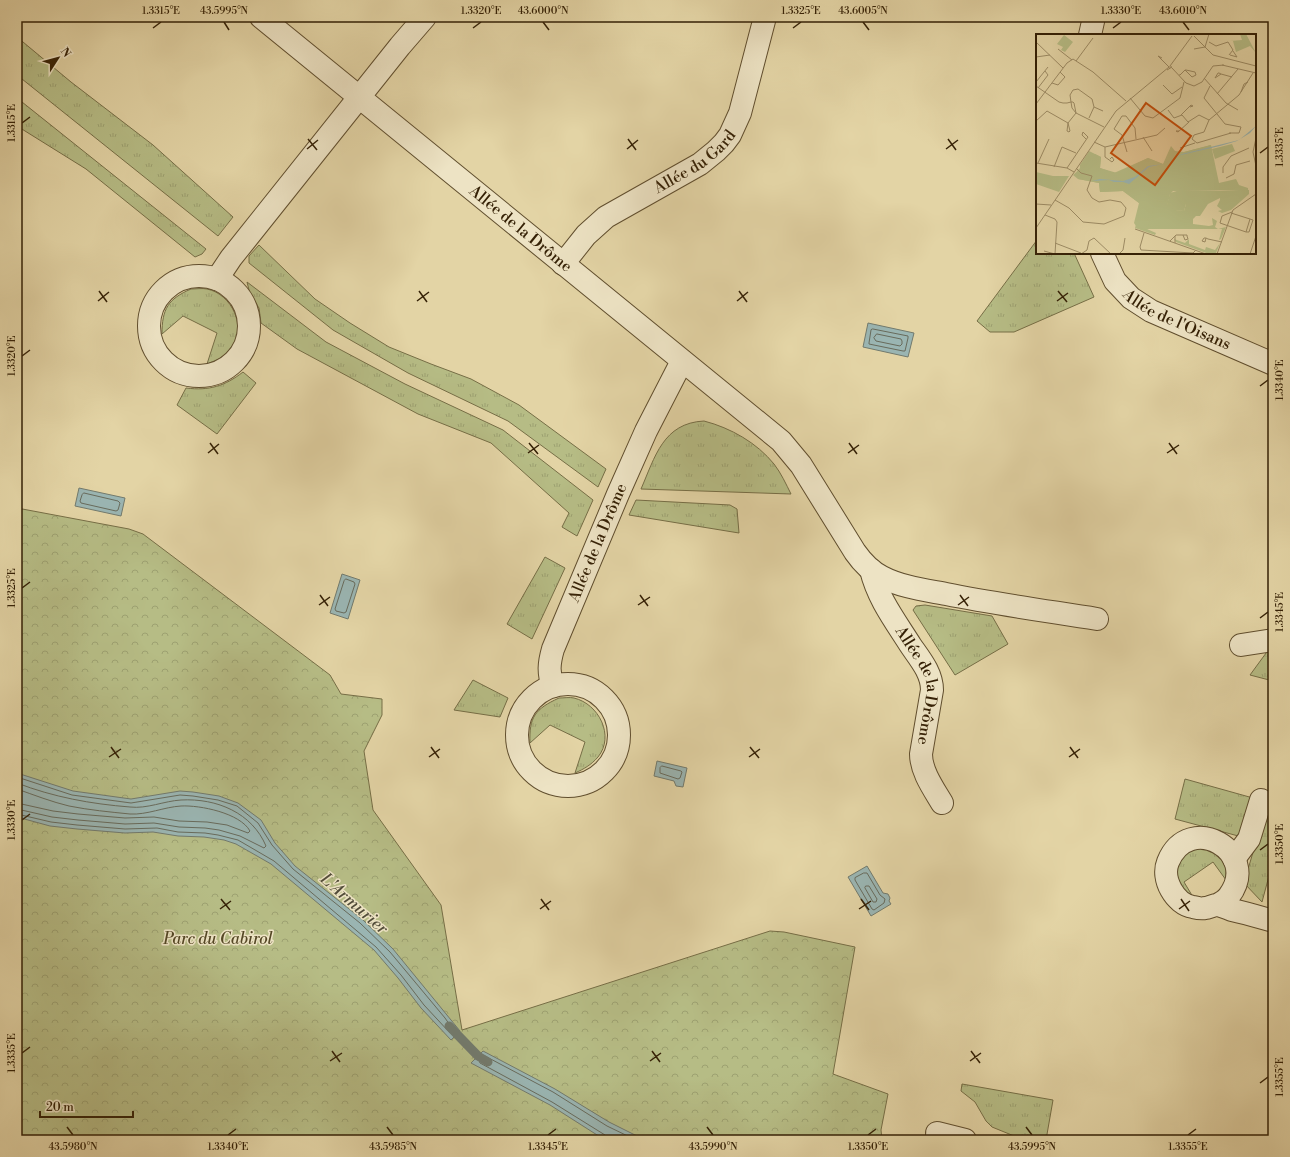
<svg xmlns="http://www.w3.org/2000/svg" width="1290" height="1157" viewBox="0 0 1290 1157" font-family="'Libre Bodoni',serif">
<style>
.grass{fill:url(#grass-tufts);stroke:#766e46}
.park{fill:url(#park-crowns);stroke:#766e46}
.water{fill:#9ab5b2;stroke:#727a6d}
.lines{fill:none;stroke-linecap:round;stroke-linejoin:round}
.shore{stroke:#686b5c;stroke-width:1}
.stream{stroke:#727a6d;stroke-width:9}
.minor-casing{stroke:#604e2e;stroke-width:24}
.minor{stroke:#ede3c4;stroke-width:22}
.ticks{fill:none;stroke:#352106;stroke-width:1.5}
.labels{text-anchor:middle;dominant-baseline:central;stroke-width:3;stroke-linejoin:round;paint-order:stroke}
.street-label{font-size:16px;fill:#352106;stroke:#ede3c4}
.park-label{font-size:16px;font-style:italic;fill:#554826;stroke:#ede3c4}
.water-label{font-size:17px;font-style:italic;fill:#534d3a;stroke:#ede3c4}
.inset-road{fill:none;stroke:#9d8c65;stroke-width:1}
.view{fill:#c44e0b;fill-opacity:0.15;stroke:#c44e0b;stroke-width:2}
.inset-edge{fill:none;stroke:#352106;stroke-width:2}
.neatline{fill:none;stroke:#352106;stroke-width:1.5}
.ticks-label{font-size:10px;text-anchor:middle;fill:#352106}
</style>
<defs>
<pattern id="grass-tufts" width="24" height="20" patternUnits="userSpaceOnUse"><rect width="24" height="20" fill="#b6bc85"/><path d="M3 7l-1-3M5 7V3M7 7l1-3M15 17l-1-3M17 17v-4M19 17l1-3" fill="none" stroke="#9da171"/></pattern>
<pattern id="park-crowns" width="20" height="18" patternUnits="userSpaceOnUse"><rect width="20" height="18" fill="#b6bc85"/><path d="M2 6a3 3 0 1 1 6 0M12 15a3 3 0 1 1 6 0" fill="none" stroke="#9da171"/></pattern>
</defs>
<rect width="100%" height="100%" fill="#e3d4a5"/>
<filter id="stains"><feTurbulence type="fractalNoise" baseFrequency=".005" numOctaves="4"/><feColorMatrix values="0 0 0 0 .2 0 0 0 0 .09 0 0 0 0 .02 0 0 0 .5 -.17"/></filter>
<radialGradient id="worn" r=".72"><stop offset=".6" stop-color="#630" stop-opacity="0"/><stop offset="1" stop-color="#630" stop-opacity=".3"/></radialGradient>
<g class="grass">
<path d="M17 37 71 82 153 145 233 217 218 236 17 75Z"/>
<path d="M17 98 206 249 202 254 195 257 86 169 17 126Z"/>
<path d="M1037 240V253H1074L1094 297 1014 332H990L977 321Z"/>
<path d="M259 245 315 299 350 323 389 347 431 364 471 379 519 405 606 469 598 487 508 421 408 373 333 330 249 263V256Z"/>
<path d="M247 282 326 342 405 384 503 430 593 500 577 536 562 527 569 513 491 443 418 414 297 349 261 323 259 308 250 294Z"/>
<path d="M191 289C196 289 202 288 207 289 232 294 248 328 230 349 224 357 217 360 207 364L217 333 183 316 162 334C162 309 168 299 191 289Z"/>
<path d="M243 372 256 383 217 434 177 405 186 388C209 391 225 386 243 372Z"/>
<path d="M704 421C731 428 757 443 774 464 781 473 786 484 791 494L641 489C655 457 663 423 704 421Z"/>
<path d="M636 500 730 505 737 509 739 533 629 515Z"/>
<path d="M545 557 565 568 532 639 507 624Z"/>
<path d="M925 605 992 616 1008 644 955 675 913 610 916 606Z"/>
<path d="M1269 649 1273 650V681L1250 675Z"/>
<path d="M473 680 508 698 500 717 454 710Z"/>
<path d="M559 698C564 698 570 697 574 698 599 704 615 736 598 757 591 765 584 769 575 773L585 742 550 725 530 743C529 717 535 709 559 698Z"/>
<path d="M1185 779 1253 798 1242 837 1175 819Z"/>
<path d="M1268 801 1273 803V861L1262 902 1244 883Z"/>
<path d="M1200 848 1210 849 1226 861V880L1213 862 1184 882 1193 897C1177 892 1171 870 1183 857 1188 852 1193 850 1200 848Z"/>
<path d="M962 1084 1053 1100 1046 1140H1024L992 1127 986 1121 975 1102 961 1091Z"/>
</g>
<path class="park" d="M17 508 129 529 143 534 330 675 341 694 382 699V715L364 751 373 810 441 905 462 1030 770 931 784 932 855 947 833 1074 888 1094 881 1130 882 1140H17Z"/>
<g class="water">
<path d="M868 323 914 333 908 357 863 347Z"/>
<path d="M79 488 125 498 121 516 75 506Z"/>
<path d="M342 574 360 580 348 619 330 613Z"/>
<path d="M657 761 687 768 683 787 676 786 674 781 654 776Z"/>
<path d="M17 773 73 791 131 799 180 791 193 792 219 796 238 803 261 820 275 843 295 866 363 920 393 949 460 1031 451 1040 421 1008 398 978 374 950 271 864 236 844 224 840 204 837 178 836 153 832 125 833 77 829 50 826 17 817Z"/>
<path d="M867 866 883 893 888 894 890 898 889 901 891 904 871 916 848 877Z"/>
<path d="M483 1051 555 1089 609 1122 645 1140H605L550 1105 471 1063Z"/>
</g>
<g class="lines">
<g class="shore">
<path d="M873 329 908 336V338L905 351H903L869 344V343L871 330Z"/>
<path d="M877 334 901 339 902 341V344L900 346 876 341 874 338Z"/>
<path d="M84 493 118 501 120 503 118 510 116 511 81 503 80 501 82 495Z"/>
<path d="M346 579 354 582 355 584 346 612 344 613 336 611 335 609 344 581Z"/>
<path d="M662 766 681 771 682 772 680 778 678 779 660 773V768Z"/>
<path d="M17 777 72 795 131 803 180 795 193 796 218 800 237 806 258 823 272 845 293 869 360 923 390 952 445 1018 454 1031 450 1033 424 1005 401 975 376 947 274 861 238 840 218 835 205 833 178 832 157 828 125 829 77 825 51 822 17 814"/>
<path d="M17 783C53 797 91 804 130 807 147 809 164 801 181 800 217 798 252 813 266 846L264 848 240 836 219 830 205 828 179 827 154 823 125 824 78 820 52 817 17 809"/>
<path d="M17 789C34 795 52 802 69 806 89 810 110 812 130 814 147 815 164 807 181 806 200 805 240 813 250 831L248 833 227 825 207 822 179 821 154 817 125 818 78 814 53 811 17 803"/>
<path d="M864 873H867L880 895 885 899 884 903 874 910 872 909 855 880V878Z"/>
<path d="M866 886H869L877 899 876 902H873L865 888Z"/>
<path d="M607 1140 605 1135 552 1102 480 1063 479 1060 483 1056H485L553 1092 607 1126 636 1140"/>
</g>
<path class="stream" d="M449 1026 478 1056 488 1062"/>
<g class="minor-casing">
<g id="minor">
<path id="s1" d="M261 17 781 441 801 465 855 552C862 562 870 571 882 577 901 587 925 590 946 594 996 604 1047 611 1097 619"/>
<path d="M1090 35 1094 17"/>
<path id="s2" d="M1102 253 1115 281 1131 298 1151 311 1273 364"/>
<path id="s3" d="M563 264 586 235 606 217 700 164 716 151 724 143 730 135 740 113 765 17"/>
<circle cx="199" cy="326" r="50"/>
<path d="M217 279 231 258 400 46 425 17"/>
<path id="s4" d="M871 570C878 599 896 622 911 646 920 659 932 673 932 690L921 754C921 771 933 788 942 803"/>
<path d="M1241 645 1273 640"/>
<circle cx="568" cy="735" r="51"/>
<path id="s5" d="M553 686C548 673 549 663 553 649L618 494 646 431 682 361"/>
<path d="M1234 859 1249 839 1261 800"/>
<path d="M1217 905C1221 903 1226 900 1229 896 1262 852 1189 810 1168 862 1161 879 1175 904 1193 907 1197 908 1201 909 1205 908 1209 908 1213 905 1217 905 1222 906 1227 908 1232 910 1246 913 1259 917 1273 921"/>
<path d="M937 1133 965 1140"/>
</g>
</g>
<use href="#minor" class="minor"/>
</g>
<path class="ticks" d="M224 22 229 30M543 22 549 30M863 22 869 30M1183 22 1189 30M153 28 161 22M473 28 481 22M793 28 801 22M1113 28 1121 22M22 123 30 117M308 139 317 150M628 139 636 150M948 139 956 150M307 149 318 140M627 149 638 140M946 149 958 140M1260 153 1268 147M99 291 107 302M419 291 427 302M739 291 747 302M1058 291 1067 302M98 301 109 292M417 301 429 292M737 301 748 292M1057 301 1068 293M22 356 30 350M1260 386 1268 380M210 443 218 454M529 443 538 454M849 443 857 454M1169 443 1177 454M208 453 219 444M528 453 539 445M848 453 859 445M1167 453 1179 445M22 588 30 582M320 595 328 606M640 595 648 606M960 595 968 606M319 605 330 597M638 605 650 597M958 605 969 597M1260 618 1268 612M111 747 119 758M431 747 439 758M750 747 759 758M1070 747 1078 758M109 757 121 749M429 757 440 749M749 757 760 749M1069 757 1080 749M22 820 30 814M1260 850 1268 844M221 899 230 910M541 899 549 910M861 899 869 910M1181 899 1189 911M220 909 231 901M540 909 551 901M859 909 871 901M1179 909 1190 901M332 1051 340 1062M652 1051 660 1062M971 1051 980 1063M22 1053 30 1047M330 1061 342 1053M650 1061 661 1053M970 1061 981 1053M1260 1083 1268 1077M67 1127 73 1135M387 1127 393 1135M707 1127 713 1135M1026 1127 1032 1135M228 1135 236 1129M548 1135 556 1129M868 1135 876 1129M1188 1135 1196 1129"/>
<g class="labels">
<g class="street-label">
<text stroke="none"><textPath href="#s3" startOffset="169">Allée du Gard</textPath></text>
<text stroke="none"><textPath href="#s1" startOffset="335">Allée de la Drôme</textPath></text>
<text stroke="none"><textPath href="#s2" startOffset="105">Allée de l'Oisans</textPath></text>
<text stroke="none"><textPath href="#s5" startOffset="153">Allée de la Drôme</textPath></text>
<text stroke="none"><textPath href="#s4" startOffset="128">Allée de la Drôme</textPath></text>
</g>
<g class="park-label">
<text x="218" y="939">Parc du Cabirol</text>
</g>
<g class="water-label">
<text transform="translate(354 904) rotate(41)">L'Armurier</text>
</g>
</g>
<g transform="translate(1036 34)">
<rect width="220" height="220" fill="#e3d4a5"/>
<path d="M28 1 37 8 29 18 25 16 27 13 21 10ZM196 110 199 117 179 125 176 115ZM202 156H213V160L195 176 186 179 182 177 186 176 181 172 184 166V157ZM162 169 172 170 164 182H160L157 185V190L173 192 177 191 176 184 181 187 179 193 182 195 190 193 185 205 183 206 186 195H111L120 199 119 201 99 194 105 172 148 177 150 170ZM138 205 149 209 153 205V210L169 216 170 213 179 216 184 209 180 219 173 220 140 208Z" fill="#b6bc85"/>
<path d="M175 111 132 154 131 171 134 159 144 156 184 157V164L172 170H150L148 177 118 175 103 169 87 157 64 158 63 149 42 145 41 137 46 132 44 131 59 120 65 123 64 134 81 139 112 124 127 130 148 118Z" fill="#b6bc85"/>
<path d="M204 0H210L220 19 214 12 200 18 197 7H194L206 6ZM175 111 183 149 200 145 203 151 212 154V156L137 157 134 160 131 173H118L111 196 100 192 98 189 103 169 87 157 64 158 63 149 42 145 37 141 44 135V131L53 117 65 123 64 134 78 139 112 124 127 130 135 112 139 117 148 118ZM0 138 17 142H33L23 158 0 150Z" fill="#b6bc85"/>
<path d="M159.5 130a5.5 5.5 0 1 1 11 0a5.5 5.5 0 1 1-11 0ZM142 136a6 6 0 1 1 12 0a6 6 0 1 1-12 0ZM161.5 139a5.5 5.5 0 1 1 11 0a5.5 5.5 0 1 1-11 0ZM156 143 158 151 140 155 138 146ZM123 153 131 154 129 168 121 167Z" fill="#b6bc85"/>
<path d="M220 92 214 99 201 107 184 112 145 121 128 130 146 120 203 106ZM127 130 113 133 93 150 87 148H78L73 146 56 147 64 145 87 147 99 143 112 132Z" fill="#9ab5b2"/>
<path class="inset-road" d="M158 2 177 21 220 32M0 8 27 34M173 8 180 12 192 8 197 16 193 21M22 15 36 26M158 15 169 13 173 0M194 21 201 23 197 17M0 23 14 21M126 24 122 22 133 33M40 27 57 4M186 31 220 39M134 32 156 2M136 34 150 49 158 52 166 48 177 32 188 31M185 40 179 44 182 39H183L185 40 196 43M143 41H144L149 36H150L159 38 160 41 156 43 149 36M168 44 190 69 202 76M0 48 12 33M16 49 22 51 29 43 24 38M127 51 136 60 146 53M0 52 23 68 27 69H31L35 68H37L38 69 40 79 36 74 35 68 34 61 37 56 42 55 56 65 58 73M174 52 168 64 181 80M2 54 12 41 9 37M205 58 208 50 212 48M181 60 202 35M220 62V79M94 64 109 82 117 84 144 64 148 48M0 70 31 29 37 25 57 38 90 67M132 76 138 84 146 81 152 88 163 81 173 86M181 80 189 90 205 93 203 99H193M145 81 155 71 157 72 154 73M53 84 58 73 67 77M0 87 11 77 32 89 40 79 68 93M32 89 34 97 33 98 31 97ZM143 97H140L142 98 153 88M195 99 161 109 156 105 158 101 168 98 173 86 203 61 217 39M107 103 116 117M220 104 217 118 220 132M58 108 69 113 121 101 129 94M69 113V123L76 128 78 126 76 123 74 125M144 114 159 109M91 118 86 101 78 95 86 82H90L99 94 100 105M0 129 31 134 38 138M2 129 13 105M18 133 26 113 40 119M31 134 52 103 47 98 46 101 50 105M187 139V133L195 122 213 114M190 144 198 140 200 131 214 127M19 166 33 174 47 188 68 190 88 182 90 174 85 168 74 166 63 168 56 164 51 156 56 142 45 139 40 134M0 170 15 171M195 179 214 185 210 198 184 189 186 182 196 178M0 194 80 77 133 33H136L131 36M99 195 170 220M210 198H213L217 186 214 185M108 199 104 213 105 216 157 219 160 216M139 202 140 201H151V202L152 205 149 206 147 201M170 204 169 208 166 207 168 204H170L172 205 186 208M134 207 139 202V209M19 209 45 219M8 217 19 220 21 188 19 185 9 181M45 220 51 216 53 207 58 204 75 220M83 220 87 216 89 204M181 220 197 176 220 160M214 220 220 202"/>
<path class="view" d="M110 69 155 102 119 151 75 119Z"/>
<rect width="220" height="220" class="inset-edge"/>
</g>
<rect width="1290" height="1157" fill="none" stroke="#e3d4a5" stroke-width="44"/>
<g transform="translate(58 58) rotate(54)" stroke="#ede3c4" stroke-width="3" paint-order="stroke">
<path d="M0-3L7 15L0 10L-7 15Z" fill="#352106"/>
<text y="-6" font-size="11" font-weight="bold" text-anchor="middle" fill="#352106">N</text>
</g>
<path d="M40 1111v6h93v-6" fill="none" stroke="#352106" stroke-width="2"/>
<text x="46" y="1111" font-size="12" fill="#352106" stroke="#ede3c4" stroke-width="3" paint-order="stroke">20 m</text>
<rect x="22" y="22" width="1246" height="1113" class="neatline"/>
<g class="ticks-label">
<text x="161" y="14">1.3315°E</text>
<text x="224" y="14">43.5995°N</text>
<text x="481" y="14">1.3320°E</text>
<text x="543" y="14">43.6000°N</text>
<text x="801" y="14">1.3325°E</text>
<text x="863" y="14">43.6005°N</text>
<text x="1121" y="14">1.3330°E</text>
<text x="1183" y="14">43.6010°N</text>
<text transform="translate(11 123) rotate(-90)" y="4">1.3315°E</text>
<text transform="translate(1279 147) rotate(-90)" y="4">1.3335°E</text>
<text transform="translate(11 356) rotate(-90)" y="4">1.3320°E</text>
<text transform="translate(1279 380) rotate(-90)" y="4">1.3340°E</text>
<text transform="translate(11 588) rotate(-90)" y="4">1.3325°E</text>
<text transform="translate(1279 612) rotate(-90)" y="4">1.3345°E</text>
<text transform="translate(11 820) rotate(-90)" y="4">1.3330°E</text>
<text transform="translate(1279 844) rotate(-90)" y="4">1.3350°E</text>
<text transform="translate(11 1053) rotate(-90)" y="4">1.3335°E</text>
<text transform="translate(1279 1077) rotate(-90)" y="4">1.3355°E</text>
<text x="73" y="1150">43.5980°N</text>
<text x="228" y="1150">1.3340°E</text>
<text x="393" y="1150">43.5985°N</text>
<text x="548" y="1150">1.3345°E</text>
<text x="713" y="1150">43.5990°N</text>
<text x="868" y="1150">1.3350°E</text>
<text x="1032" y="1150">43.5995°N</text>
<text x="1188" y="1150">1.3355°E</text>
</g>
<rect width="100%" height="100%" filter="url(#stains)"/>
<rect width="100%" height="100%" fill="url(#worn)"/>
</svg>
